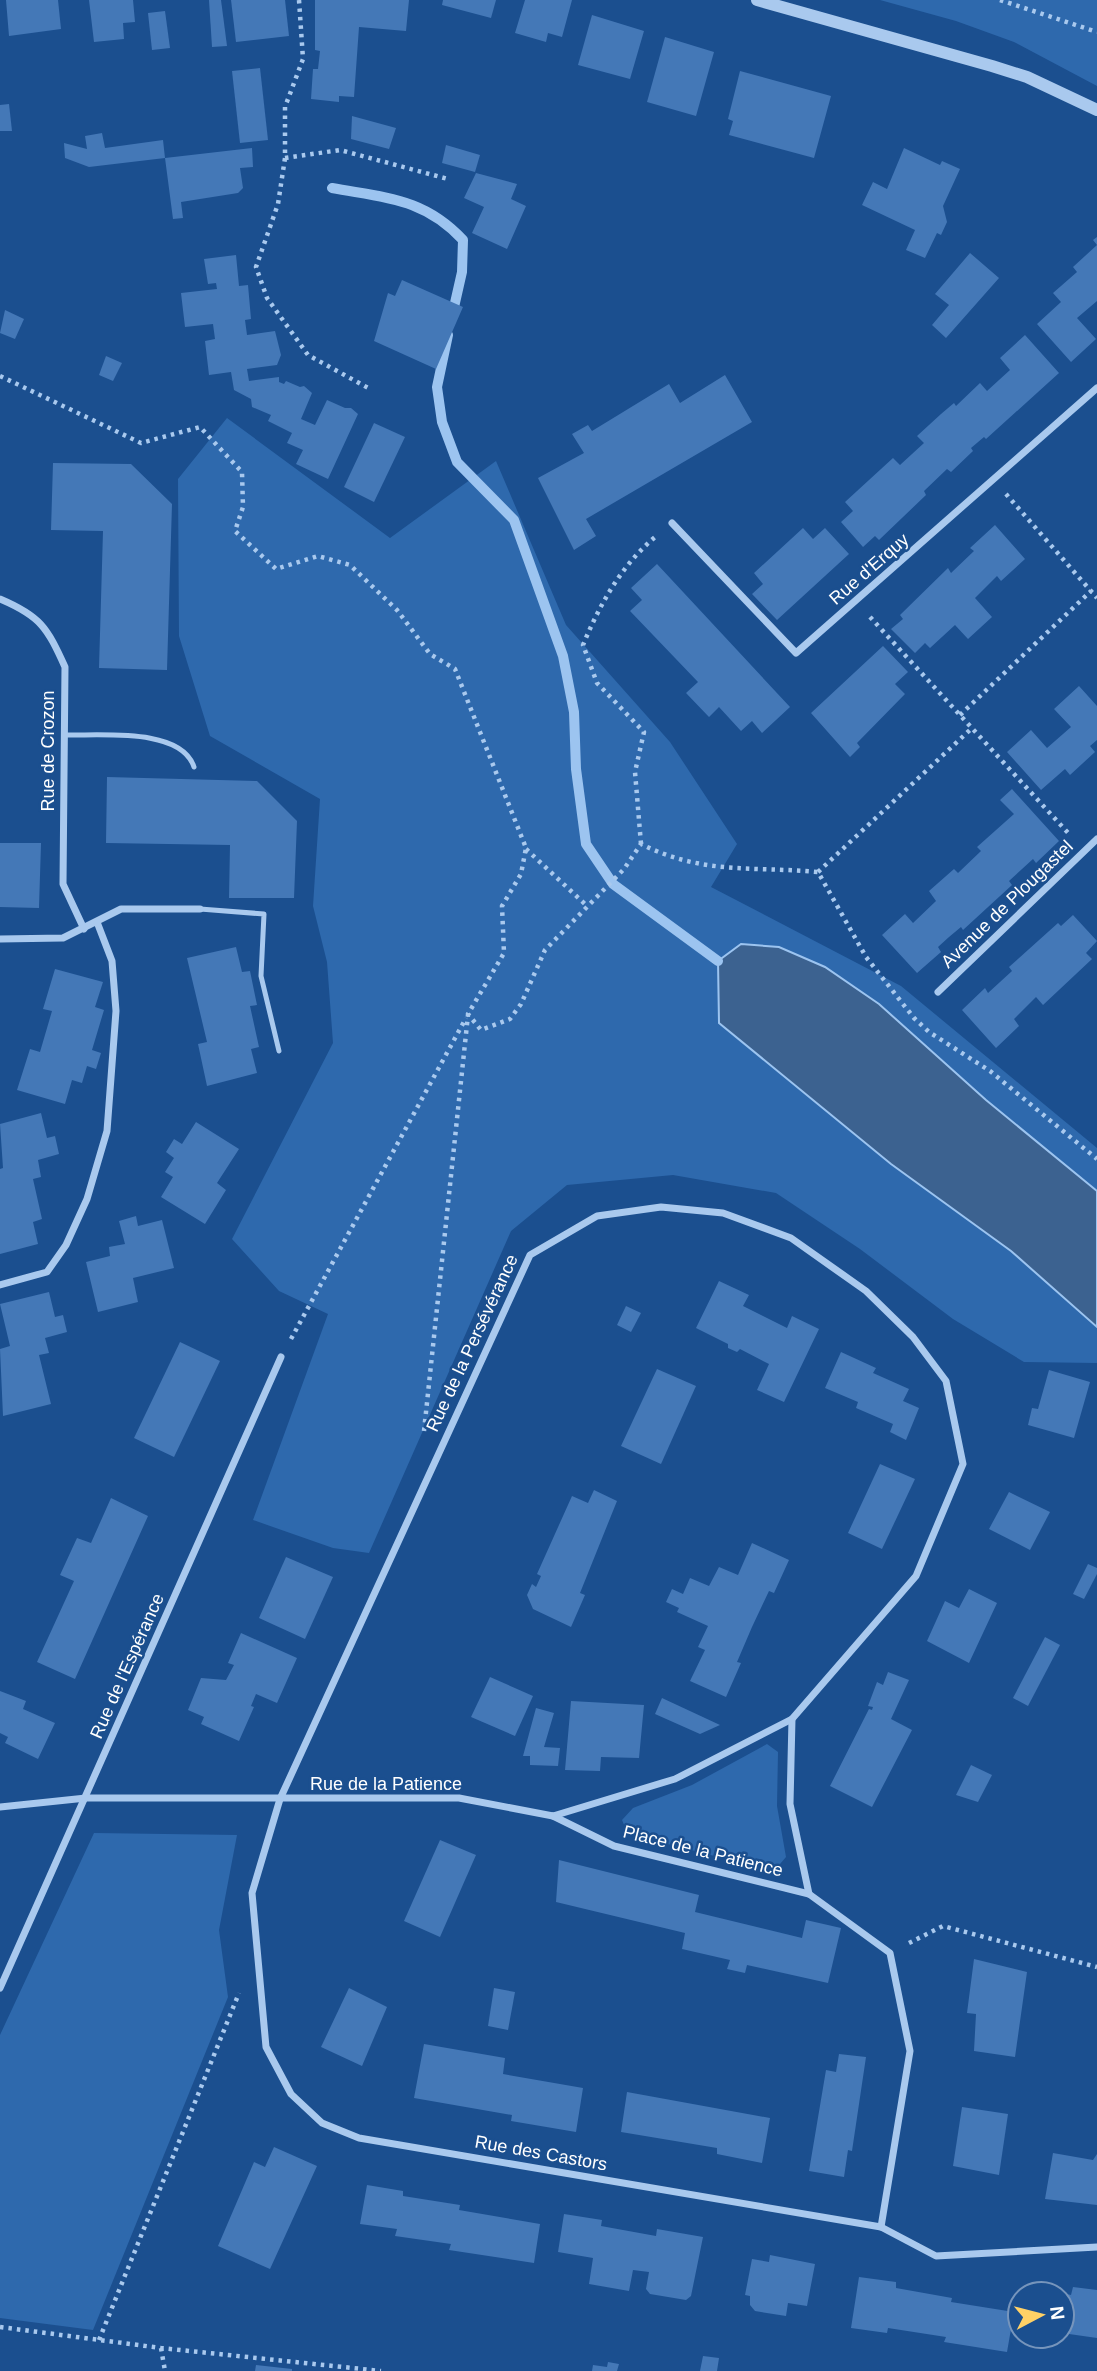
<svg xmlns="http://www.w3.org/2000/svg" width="1097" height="2371" viewBox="0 0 1097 2371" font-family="Helvetica,sans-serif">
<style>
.green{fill:#2e69ad}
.water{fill:#3c6290;stroke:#9cc4f0;stroke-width:2}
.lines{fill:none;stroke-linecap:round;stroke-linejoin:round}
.stream{stroke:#9cc4f0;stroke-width:10}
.building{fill:#4478b7}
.path{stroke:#a9c9ee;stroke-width:4.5;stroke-dasharray:3.5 5;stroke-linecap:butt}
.service{stroke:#a9c9ee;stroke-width:5}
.minor{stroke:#a9c9ee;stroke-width:7}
.tertiary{stroke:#a9c9ee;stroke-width:12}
.labels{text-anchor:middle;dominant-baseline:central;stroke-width:5;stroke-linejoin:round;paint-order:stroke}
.street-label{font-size:18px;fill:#fff;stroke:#1b4f8f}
</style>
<rect width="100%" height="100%" fill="#1b4f8f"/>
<g class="green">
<path d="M880 0H1097V86L1014 42 956 21Z"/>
<path d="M227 418 390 538 496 461 566 625 670 742 737 844 711 887 901 986 1097 1148V1363L1024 1362 953 1319 860 1249 776 1193 673 1175 567 1185 511 1231 369 1553 333 1548 253 1520 328 1314 279 1291 232 1239 333 1043 327 962 313 906 320 799 210 736 179 636 178 479Z"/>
<path d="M767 1744 778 1752 777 1806 786 1857 774 1871 628 1834 622 1820 633 1808 692 1785Z"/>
<path d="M94 1833 237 1835 219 1930 228 1997 93 2330 0 2318V2035Z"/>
</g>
<path class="water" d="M741 944 779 947 825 967 879 1004 986 1100 1097 1191V1327L1011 1251 891 1164 719 1023 718 961Z"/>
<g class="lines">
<g class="stream">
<path d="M332 188C386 198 424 198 463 240L462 272 452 316"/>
<path d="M448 335 437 387 442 422 457 462 514 520 563 656 574 712 576 769 586 844 613 884 718 961"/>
</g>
</g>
<g class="building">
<path d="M6 0H58L61 29 9 36Z"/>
<path d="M89 0H133L135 22 123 23 124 39 94 42Z"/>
<path d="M209 0H221L227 46 212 47Z"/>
<path d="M231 0H285L289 36 236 42Z"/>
<path d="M315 0H409L406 31 359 27 354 97 339 96V102L311 99 313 69H318L320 51 315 50Z"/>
<path d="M443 0H496L491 18 442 5Z"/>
<path d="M525 0H572L562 37 548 33 546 42 515 33Z"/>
<path d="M165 11 170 48 152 50 148 13Z"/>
<path d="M592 15 644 31 630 79 578 65Z"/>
<path d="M665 37 714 52 696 116 647 102Z"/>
<path d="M260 68 268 140 240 143 232 71Z"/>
<path d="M740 71 831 96 814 158 729 135 733 121 728 119Z"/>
<path d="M9 104 12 131H0V105Z"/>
<path d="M352 116 396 128 389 149 351 139Z"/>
<path d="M102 133 105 148 163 140 165 158 89 167 65 158 64 143 87 149 85 136Z"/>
<path d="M446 145 480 155 475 172 442 163Z"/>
<path d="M252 148 253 167 240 168 243 188 238 193 181 202 183 218 173 219 165 158Z"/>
<path d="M904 148 940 165 942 161 960 169 943 206 947 222 941 235 937 233 925 258 906 250 915 230 862 205 873 182 887 189Z"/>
<path d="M476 173 517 184 511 199 526 206 507 249 472 233 484 207 464 198Z"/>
<path d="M1097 237V301L1077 318 1096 339 1071 362 1037 324 1061 302 1053 293 1077 272 1073 267 1097 245 1093 240Z"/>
<path d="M970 253 999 278 946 338 932 325 949 305 935 294Z"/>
<path d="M236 255 239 286 248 285 251 319 245 320 247 335 275 331 281 355 277 365 247 369 249 381 279 377V382L284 384 286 381 300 387 304 386 312 393 301 419 315 425 327 400 345 408H351L358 414 328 479 296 464 303 450 287 443 292 433 268 421 271 415 252 407 251 399 234 390 231 372 209 375 205 341 215 339 213 324 185 327 181 293 217 289 216 283 208 284 204 259Z"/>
<path d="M402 280 463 307 436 369 374 341 388 293 395 296Z"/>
<path d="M5 310 24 319 15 339 0 333Z"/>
<path d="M1025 335 1059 373 986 439 984 437 971 448 973 451 951 472 947 469 924 491 926 495 879 540 875 536 863 547 841 522 853 511 845 502 893 458 900 465 924 443 917 436 941 414 954 403 956 406 980 383 987 391 999 380 1010 370 1000 358Z"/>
<path d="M106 356 122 363 113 381 99 375Z"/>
<path d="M725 375 752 422 586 519 596 536 574 550 538 478 584 453 572 434 588 425 592 431 669 384 680 403Z"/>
<path d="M374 423 405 437 374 502 344 487Z"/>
<path d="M53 463 131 464 172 504 167 670 99 668 103 531 51 530Z"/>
<path d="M995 525 1025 559 1001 581 997 576 975 598 992 617 968 639 955 625 930 648 925 643 915 653 891 629 903 619 900 615 948 568 951 573 974 551 970 548Z"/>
<path d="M803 528 813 539 825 528 849 554 777 620 752 594 763 584 754 573Z"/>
<path d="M657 564 790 707 762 733 752 721 741 731 719 707 709 717 686 693 698 682 630 611 642 600 631 588Z"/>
<path d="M883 646 908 672 895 684 905 694 857 743 860 747 850 757 811 713Z"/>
<path d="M1079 686 1097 706V740L1090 746 1095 752 1070 775 1065 769 1041 790 1007 752 1031 730 1047 748 1071 727 1054 709Z"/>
<path d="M107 777 257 781 297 821 294 898H229L230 845 106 843Z"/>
<path d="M1012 789 1059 841 1036 863 1033 859 1009 881 1012 885 963 930 961 927 949 937 938 947 941 952 917 973 882 935 905 914 913 923 936 901 929 891 954 869 958 873 981 851 977 847 1014 814 1000 800Z"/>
<path d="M0 843H41L39 908 0 907Z"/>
<path d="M1073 915 1097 941 1086 953 1092 959 1043 1005 1036 997 1014 1019 1019 1026 996 1048 962 1010 985 988 988 993 1012 971 1009 967 1058 923 1061 926Z"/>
<path d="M236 947 242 972 250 971 257 1005 250 1006 259 1047 251 1049 257 1073 207 1086 198 1044 207 1042 187 958Z"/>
<path d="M55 969 103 982 95 1007 104 1010 92 1050 101 1053 96 1069 87 1066 82 1083 72 1080 65 1104 17 1090 30 1049 40 1052 52 1011 43 1009Z"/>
<path d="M41 1113 47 1138 55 1136 59 1154 38 1160 41 1177 33 1179 42 1219 33 1222 38 1244 0 1254V1169L3 1168 0 1124Z"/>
<path d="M196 1122 239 1149 217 1183 226 1190 205 1224 161 1197 173 1177 165 1172 174 1158 166 1152 174 1139 182 1144Z"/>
<path d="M136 1216 138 1226 162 1220 174 1268 133 1278 138 1302 98 1312 86 1262 110 1256 109 1247 125 1244 119 1221Z"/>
<path d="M719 1281 749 1295 743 1306 787 1328 792 1316 819 1329 784 1402 757 1390 769 1364 740 1349 737 1352 728 1348V1344L696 1328Z"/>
<path d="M49 1292 55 1317 63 1315 67 1332 45 1338 49 1353 39 1355 51 1404 3 1416 0 1349 10 1346 0 1304Z"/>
<path d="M626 1306 641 1313 631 1332 617 1325Z"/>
<path d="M180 1342 220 1361 174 1457 134 1438Z"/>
<path d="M841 1352 876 1368 873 1373 909 1389 903 1401 919 1408 906 1440 890 1432 893 1424 856 1408 858 1402 825 1388Z"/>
<path d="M657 1369 696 1386 661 1464 621 1446Z"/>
<path d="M1049 1370 1090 1382 1074 1438 1028 1425 1032 1408 1038 1409Z"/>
<path d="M880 1464 915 1479 882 1549 848 1533Z"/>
<path d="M594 1490 617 1501 580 1593 585 1595 571 1627 533 1609 527 1595 532 1584 536 1587 541 1576 537 1574 572 1496 588 1503Z"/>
<path d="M1009 1492 1050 1512 1030 1550 989 1529Z"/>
<path d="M111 1498 148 1516 75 1679 37 1662 74 1581 60 1575 77 1538 91 1543Z"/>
<path d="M752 1543 789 1560 774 1593 769 1591 752 1627 737 1662 741 1663 726 1697 690 1681 705 1650 698 1647 708 1626 677 1612 679 1608 666 1602 672 1589 683 1594 690 1578 709 1586 719 1567 738 1575Z"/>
<path d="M286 1557 333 1577 305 1639 259 1618Z"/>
<path d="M1088 1564 1097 1568V1574L1084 1599 1073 1594Z"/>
<path d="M969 1589 997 1603 969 1663 927 1641 945 1601 959 1608Z"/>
<path d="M241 1633 297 1658 277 1703 256 1694 251 1706 254 1707 239 1741 201 1724 204 1717 188 1710 201 1678 226 1680 234 1665 228 1663Z"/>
<path d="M1045 1637 1060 1645 1028 1706 1013 1698Z"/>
<path d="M888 1672 909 1680 891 1719 912 1730 872 1807 830 1786 869 1709 872 1710 873 1707 868 1706 877 1682 883 1685Z"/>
<path d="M490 1677 533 1696 515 1736 471 1717Z"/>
<path d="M0 1691 26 1701 23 1709 55 1723 38 1759 5 1743 8 1737 0 1733Z"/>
<path d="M662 1698 720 1725 700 1734 655 1714Z"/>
<path d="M571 1701 644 1705 639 1758 601 1757 600 1771 565 1770Z"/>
<path d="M536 1708 554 1713 544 1747 560 1748 558 1766 530 1765V1756H523Z"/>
<path d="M971 1765 992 1775 978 1802 956 1795Z"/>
<path d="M440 1840 476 1855 440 1937 404 1921Z"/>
<path d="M559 1860 699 1895 695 1912 802 1938 806 1920 841 1928 828 1983 747 1965 745 1973 727 1969 730 1960 682 1949 685 1933 556 1902Z"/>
<path d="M974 1959 1027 1972 1015 2057 974 2051 976 2014 967 2013Z"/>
<path d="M349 1988 387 2007 362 2066 321 2047Z"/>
<path d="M494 1988 515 1992 508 2030 488 2026Z"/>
<path d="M424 2044 505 2058 503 2074 583 2088 576 2132 511 2121 512 2115 414 2098Z"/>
<path d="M839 2054 866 2057 852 2151 848 2150 844 2177 809 2171 826 2070 836 2072Z"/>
<path d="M627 2092 770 2118 762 2163 717 2154V2148L621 2132Z"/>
<path d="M962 2107 1008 2114 999 2175 953 2166Z"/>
<path d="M274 2147 317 2166 270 2269 218 2246 254 2162 265 2167Z"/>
<path d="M1053 2153 1093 2160 1097 2154V2205L1045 2199Z"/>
<path d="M367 2185 403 2191V2196L460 2205 459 2210 540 2224 534 2263 449 2250 451 2244 395 2236 397 2229 360 2224Z"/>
<path d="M564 2214 602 2220 601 2226 656 2236 657 2229 703 2237 691 2296 686 2300 650 2294 646 2289 649 2272 633 2270 629 2291 589 2284 593 2258 558 2252Z"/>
<path d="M770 2255 815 2264 807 2306 788 2303 786 2316 755 2311 750 2305V2296L745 2295 752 2259 769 2262Z"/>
<path d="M859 2277 896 2282V2288L952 2298 951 2302 1014 2312 1007 2352 944 2342 946 2337 888 2328 887 2333 851 2328Z"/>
<path d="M1073 2287 1097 2290V2338L1062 2333V2293L1071 2295Z"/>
<path d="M703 2356 719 2358 717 2371H700Z"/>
<path d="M608 2362 619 2364 617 2371H592L593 2365 607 2367Z"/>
<path d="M256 2365 292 2369V2371H255Z"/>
</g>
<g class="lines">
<g class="path">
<path d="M299 0 303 59 285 107V158L278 204 256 267 267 298 308 355 370 389"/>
<path d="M1000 0 1097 32"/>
<path d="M285 158 340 150 448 179"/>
<path d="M0 376 141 443 200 427 242 472 243 507 235 531 276 569 318 556 350 565 397 610 430 654 455 669 526 848 521 874 502 906 504 953 468 1014 481 1030 510 1019 521 1004 545 950 624 869 641 844C703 875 752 866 818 872L866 957 914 1018 929 1032 990 1071 1097 1159"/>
<path d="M1006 494 1097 598"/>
<path d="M870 617 1070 835"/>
<path d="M960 715 1091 591"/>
<path d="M641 844 635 772 644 732 597 683 583 645C600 604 621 566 655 537"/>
<path d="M526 849 586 905"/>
<path d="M818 872 972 728"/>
<path d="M291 1339 466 1018"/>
<path d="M424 1431 468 1015"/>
<path d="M909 1943 943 1926 1097 1967"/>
<path d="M0 2327 161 2348 381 2371"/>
<path d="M99 2340 239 1993"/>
<path d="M161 2348 165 2371"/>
</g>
<g class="service">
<path d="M64 735C100 736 181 727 194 767"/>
<path d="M200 909 264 914 261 976 279 1051"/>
</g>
<g class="minor">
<path d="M672 523 796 653 1097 388"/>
<path d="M0 599C40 616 47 627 65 667L63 884 84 929"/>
<path d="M0 939 63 938 121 909H200"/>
<path d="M938 992 1097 839"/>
<path d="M0 1285 47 1272 66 1245 87 1199 107 1131 116 1011 112 961 97 922"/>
<path d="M0 1807 86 1798H459L553 1816 675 1779 792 1719"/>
<path d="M553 1816 614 1846 809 1894 890 1953 910 2051 881 2227"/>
<path d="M809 1894 790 1804 792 1719 916 1576 963 1464 946 1381 913 1337 866 1291 791 1238 723 1213 661 1207 597 1216 530 1255 280 1799 252 1893 266 2047 291 2094 322 2123 359 2138 881 2227 936 2256 1097 2247"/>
<path d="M0 1988 281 1357"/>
</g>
<path class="tertiary" d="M757 0 992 66 1027 77 1097 110"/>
</g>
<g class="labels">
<g class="street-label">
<text transform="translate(869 569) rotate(-41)">Rue d'Erquy</text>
<text transform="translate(48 751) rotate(-90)">Rue de Crozon</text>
<text transform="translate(1007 904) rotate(-44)">Avenue de Plougastel</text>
<text transform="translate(472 1343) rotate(-65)">Rue de la Persévérance</text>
<text transform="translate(127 1666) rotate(-66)">Rue de l'Espérance</text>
<text x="386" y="1784">Rue de la Patience</text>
<text transform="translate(703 1851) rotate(14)">Place de la Patience</text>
<text transform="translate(541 2153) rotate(10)">Rue des Castors</text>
</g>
</g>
<g transform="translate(1041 2315) rotate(83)"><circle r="33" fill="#1b4f8f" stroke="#7695bc" stroke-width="2"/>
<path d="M0-5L12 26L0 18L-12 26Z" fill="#ffd166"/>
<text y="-10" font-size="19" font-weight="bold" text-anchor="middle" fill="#ffffff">N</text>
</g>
</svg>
